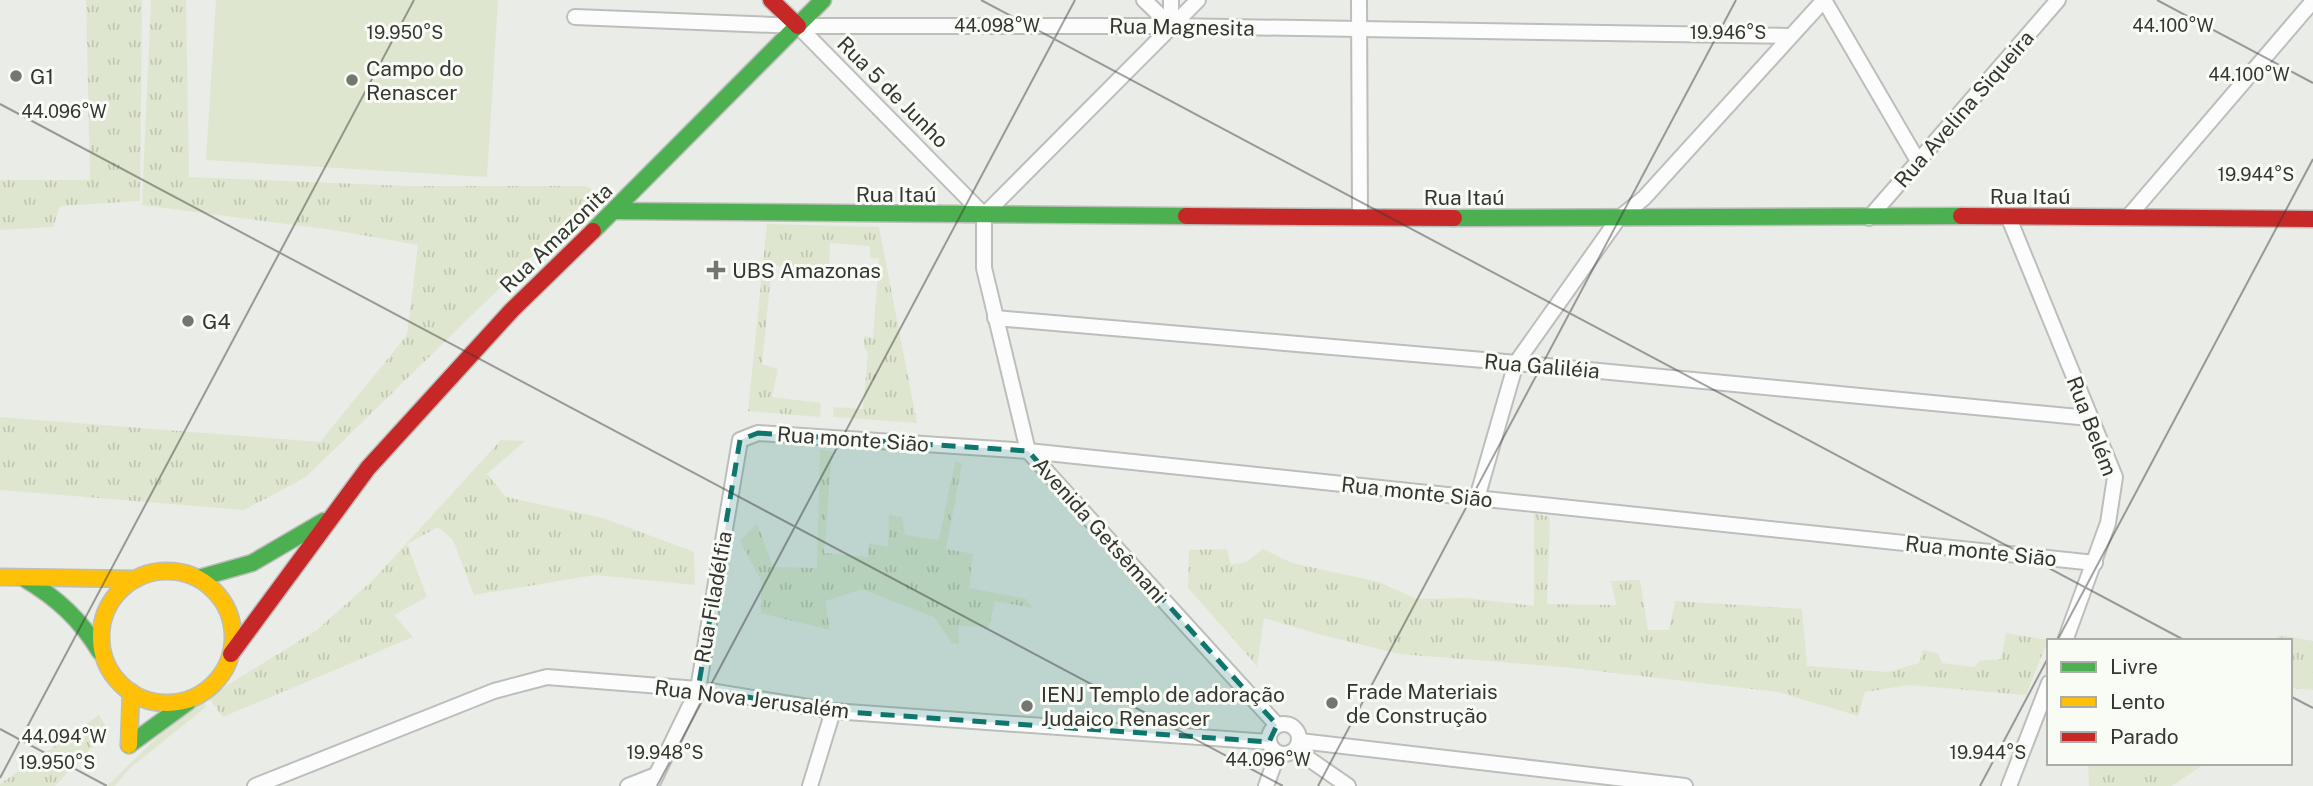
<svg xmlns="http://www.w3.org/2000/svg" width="2313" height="786" viewBox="0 0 2313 786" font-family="'Public Sans',sans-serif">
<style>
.grass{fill:url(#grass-tufts)}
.pitch{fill:#dfe6cf}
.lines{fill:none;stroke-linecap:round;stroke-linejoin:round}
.street-casing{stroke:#bcbebb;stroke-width:18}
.fast-casing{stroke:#bcbebb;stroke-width:19}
.slow-casing{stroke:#bcbebb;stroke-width:19}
.jam-casing{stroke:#bcbebb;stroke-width:19}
.street{stroke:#fcfcfc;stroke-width:14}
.fast{stroke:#4caf50;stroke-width:16}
.slow{stroke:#ffc107;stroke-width:16}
.jam{stroke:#c62828;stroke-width:16}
.marked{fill:#0f766e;fill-opacity:0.2;stroke:#0f766e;stroke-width:5;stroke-dasharray:14 9;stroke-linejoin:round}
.ticks{fill:none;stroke:#353633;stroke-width:2;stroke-opacity:0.45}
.poi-dot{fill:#747672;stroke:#f9fbf5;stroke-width:2.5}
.labels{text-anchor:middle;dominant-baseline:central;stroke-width:6;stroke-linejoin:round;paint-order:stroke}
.street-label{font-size:21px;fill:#353633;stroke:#f9fbf5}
.poi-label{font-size:21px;fill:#353633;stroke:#f9fbf5;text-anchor:start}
.ticks-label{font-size:18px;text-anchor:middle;fill:#353633;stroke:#f9fbf5;stroke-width:6;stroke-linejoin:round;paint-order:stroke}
</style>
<defs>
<pattern id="grass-tufts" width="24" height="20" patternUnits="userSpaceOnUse" patternTransform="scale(1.75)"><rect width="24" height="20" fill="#dfe6cf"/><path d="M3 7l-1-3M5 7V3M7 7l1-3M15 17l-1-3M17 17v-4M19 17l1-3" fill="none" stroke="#c0c6b2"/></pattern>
</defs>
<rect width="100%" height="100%" fill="#eaece8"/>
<g class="grass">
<path d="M86 0H142L140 201 60 206 53 227 0 230V180H90Z"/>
<path d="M151 0H186L189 177 407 186H586L610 200 552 237 306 477 244 510 0 490V417L320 442 407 335 418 245 333 230 142 205Z"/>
<path d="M767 224 879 227 917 423 833 417 834 407 863 409 868 352 864 347V336L873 338 879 259 870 257V246L830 243 829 271 772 265 762 364 778 369 772 397 821 403 820 417 748 411Z"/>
<path d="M501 440 525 441 487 474 506 497 603 518 694 552 695 585 595 575 474 595 453 540 438 527 407 544 427 597 394 615 413 637 223 717 208 697 317 630 373 580Z"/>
<path d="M820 449 832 452 824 553 868 557 869 543 888 547 889 515 902 517 905 535 939 540 955 462 962 463 946 549 973 554 969 588 1026 599 1032 608 995 601 989 627 958 626 959 644 952 643 934 617 862 589 825 601 830 630 761 613V580L740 541 757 523 773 567 817 568Z"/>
<path d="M1534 513 1550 517 1547 604 1616 605 1611 581 1640 580 1648 630H1669L1675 601 1802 609 1807 666 1888 672 1919 663 1923 650 1938 653 1942 663 1974 667 1980 661 2001 659 2006 633 2048 640 2026 695 1909 685 1865 692 1858 716 1778 692 1563 667 1399 654 1322 635 1264 618 1257 666 1188 588 1189 550 1227 549 1231 565 1246 562 1263 549 1292 563 1379 582 1417 599 1467 598 1534 606Z"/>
<path d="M2280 635 2313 641V690L2290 688V641H2273Z"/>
<path d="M220 676 219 685 204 699 206 707 129 769 115 786H107Z"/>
<path d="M99 715 108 730 55 786H0V784Z"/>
<path d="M2088 763H2201L2204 764 2172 786H2089Z"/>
</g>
<path class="pitch" d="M216 0H498L487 177 206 160Z"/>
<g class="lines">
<g class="street-casing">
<g id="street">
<path d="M1144 0 1171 26"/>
<path d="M1171 0V26"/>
<path d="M1359 0 1360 217"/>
<path d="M575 17 798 26H1171L1790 36"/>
<path d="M798 26 984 215"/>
<path d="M984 215V268L1028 451 1277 725"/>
<path d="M984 215 1198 0"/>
<path d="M2008 216 2115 477 2108 523 2065 641"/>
<path d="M2128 217 2313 1"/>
<path d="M1869 218 2058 0"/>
<path d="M995 318 1495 361 2089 418"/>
<path d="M1477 498 1516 363 1618 219 1644 198 1824 0 1918 161"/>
<circle cx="1284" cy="739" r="15"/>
<path d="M1300 741 1685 786"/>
<path d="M1296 750 1348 786"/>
<path d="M255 786 494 691 547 677 698 689 833 711 1269 742"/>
<path d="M628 786 656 775"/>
<path d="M651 786 698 689 740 440 758 433 1028 451 2095 563"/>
<path d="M810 786 833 711"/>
<path d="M1266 786 1278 753"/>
<path d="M2009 786 2049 683"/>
</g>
</g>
<g class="fast-casing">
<g id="fast">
<path d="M614 211 1186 216"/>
<path d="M1454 218 1961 216"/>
<path d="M593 231 823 0"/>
<path d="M199 578 252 563 324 521"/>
<path d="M25 579C57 598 81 620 100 652"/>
<path d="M129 745 188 702"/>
</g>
</g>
<g class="slow-casing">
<g id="slow">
<circle cx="167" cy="637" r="66"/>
<path d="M0 577 136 579"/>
<path d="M129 745 131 692"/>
</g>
</g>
<g class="jam-casing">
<g id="jam">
<path d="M771 0 798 26"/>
<path d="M1186 216 1454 218"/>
<path d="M1961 216 2313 219"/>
<path d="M231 654 368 468 512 310 593 231"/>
</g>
</g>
<use href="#street" class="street"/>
<use href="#fast" class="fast"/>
<use href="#slow" class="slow"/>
<use href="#jam" class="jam"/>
</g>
<path class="marked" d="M758 433 1028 451 1277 725 1269 742 833 711 698 689 740 440Z"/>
<path class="ticks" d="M981 0 2186 641M2157 0 2313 83M0 104 1283 786M2057 641 2313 159M2290 696 2313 708M0 729 107 786M0 778 414 0M657 786 1075 0M1318 786 1736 0M1980 786 2049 656"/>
<g class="poi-dot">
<circle cx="16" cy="76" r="7"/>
<circle cx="352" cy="80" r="7"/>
<path d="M712.5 259.5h7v7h7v7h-7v7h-7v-7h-7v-7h7z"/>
<circle cx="188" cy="321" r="7"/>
<circle cx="1332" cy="703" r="7"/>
<circle cx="1027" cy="706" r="7"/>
</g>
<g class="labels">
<g class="street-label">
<text transform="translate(1182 27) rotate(1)">Rua Magnesita</text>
<text transform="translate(893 92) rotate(45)">Rua 5 de Junho</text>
<text transform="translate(1964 109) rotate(-49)">Rua Avelina Siqueira</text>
<text x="896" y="194">Rua Itaú</text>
<text x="2030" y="196">Rua Itaú</text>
<text x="1464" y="197">Rua Itaú</text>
<text transform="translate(556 238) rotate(-44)">Rua Amazonita</text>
<text transform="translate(1542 366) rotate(5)">Rua Galiléia</text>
<text transform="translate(2092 426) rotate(69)">Rua Belém</text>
<text transform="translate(853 439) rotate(4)">Rua monte Sião</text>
<text transform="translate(1417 492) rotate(6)">Rua monte Sião</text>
<text transform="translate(1100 530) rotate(48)">Avenida Getsêmani</text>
<text transform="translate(1981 551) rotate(6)">Rua monte Sião</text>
<text transform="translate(713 597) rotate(-80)">Rua Filadélfia</text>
<text transform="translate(752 699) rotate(7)">Rua Nova Jerusalém</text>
</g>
<g class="poi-label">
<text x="366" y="68">Campo do<tspan x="366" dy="24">Renascer</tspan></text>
<text x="30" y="76">G1</text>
<text x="732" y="270">UBS Amazonas</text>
<text x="202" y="321">G4</text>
<text x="1346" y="691">Frade Materiais<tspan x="1346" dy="24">de Construção</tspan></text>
<text x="1041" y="694">IENJ Templo de adoração<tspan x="1041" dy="24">Judaico Renascer</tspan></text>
</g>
</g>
<g class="ticks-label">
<text x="997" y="32">44.098°W</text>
<text x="2173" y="32">44.100°W</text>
<text x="405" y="39">19.950°S</text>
<text x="1728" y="39">19.946°S</text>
<text x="2249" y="81">44.100°W</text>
<text x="64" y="118">44.096°W</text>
<text x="2256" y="181">19.944°S</text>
<text x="64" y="743">44.094°W</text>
<text x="665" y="759">19.948°S</text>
<text x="1988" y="759">19.944°S</text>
<text x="1268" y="766">44.096°W</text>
<text x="57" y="769">19.950°S</text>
</g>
<rect x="2047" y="639" width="245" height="126" fill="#f9fbf5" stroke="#abaca7" stroke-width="2"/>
<rect x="2061" y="662" width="35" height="10" fill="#4caf50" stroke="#abaca7" stroke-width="2"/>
<text x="2110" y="674" font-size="21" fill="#353633">Livre</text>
<rect x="2061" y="697" width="35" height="10" fill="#ffc107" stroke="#abaca7" stroke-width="2"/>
<text x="2110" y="709" font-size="21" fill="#353633">Lento</text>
<rect x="2061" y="732" width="35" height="10" fill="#c62828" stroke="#abaca7" stroke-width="2"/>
<text x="2110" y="744" font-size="21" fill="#353633">Parado</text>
</svg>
